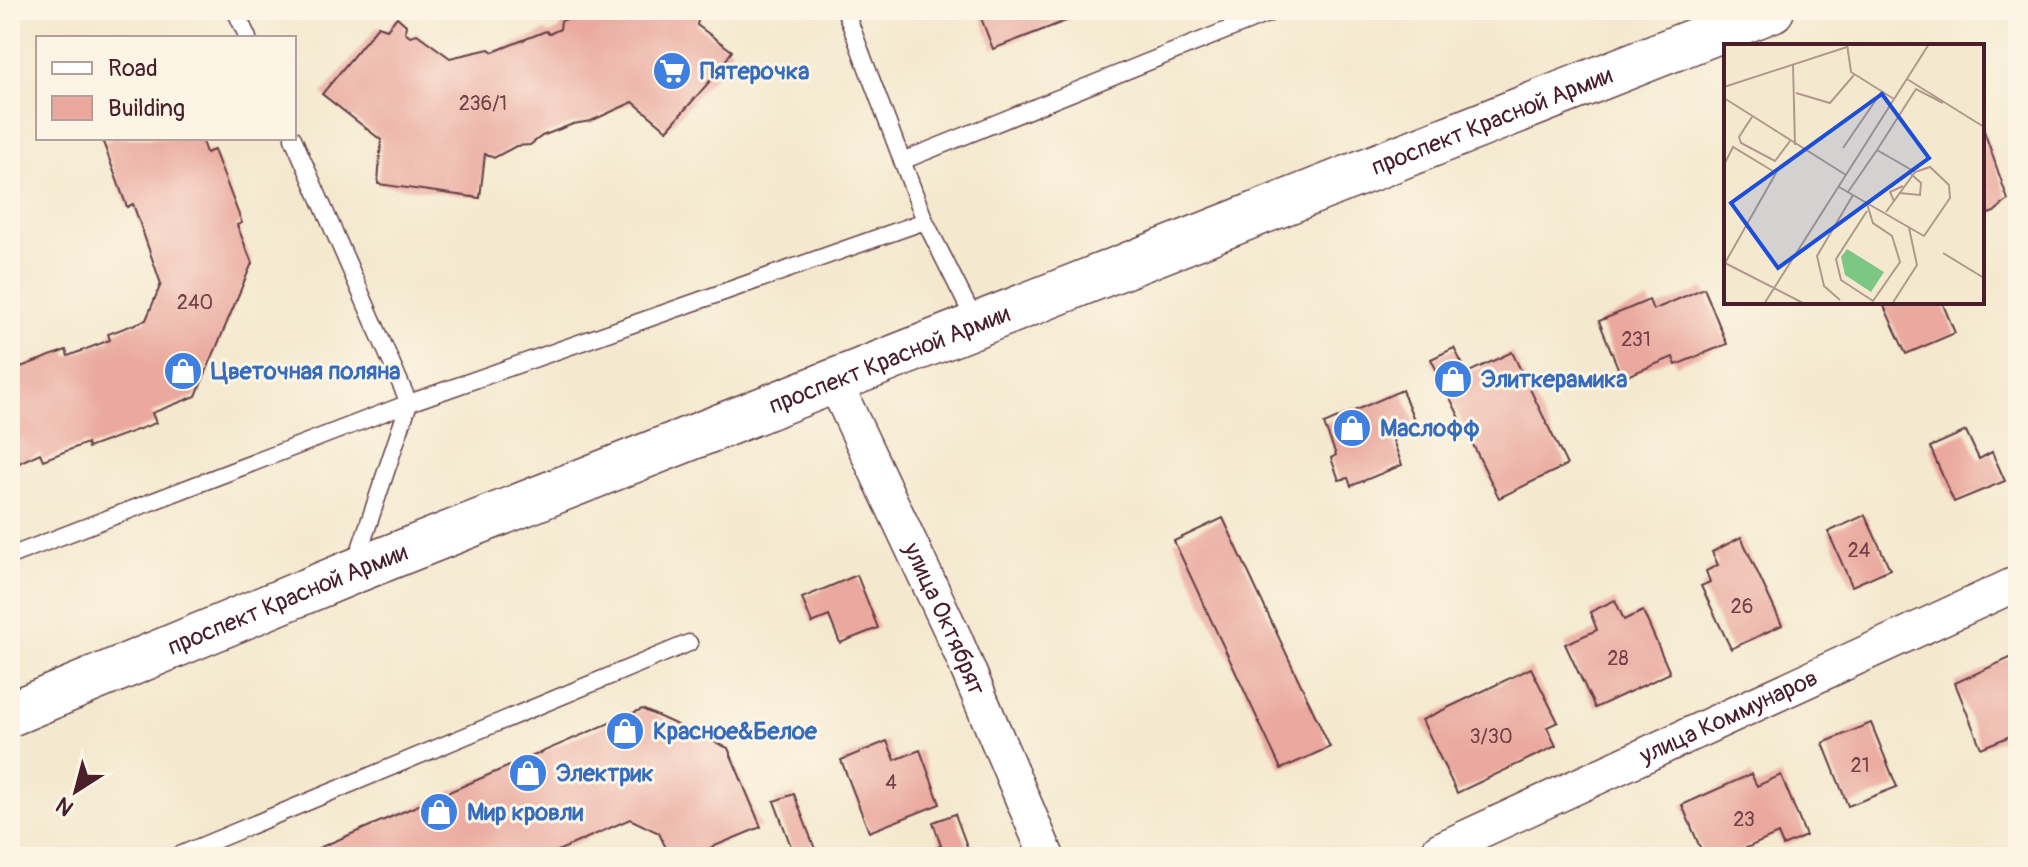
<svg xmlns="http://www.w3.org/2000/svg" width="2028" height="867" viewBox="0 0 2028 867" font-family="Pangolin,sans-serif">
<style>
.building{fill:#eaa89e}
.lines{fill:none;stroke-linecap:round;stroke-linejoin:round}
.service-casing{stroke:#643d44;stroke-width:19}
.minor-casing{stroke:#643d44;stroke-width:37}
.secondary-casing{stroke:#643d44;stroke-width:47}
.service{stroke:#fff;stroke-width:16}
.minor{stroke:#fff;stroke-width:34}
.secondary{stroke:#fff;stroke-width:44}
.labels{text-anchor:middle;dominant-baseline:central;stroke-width:6;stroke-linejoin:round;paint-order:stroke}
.number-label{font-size:20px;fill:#724148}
.shop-label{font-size:24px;font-weight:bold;fill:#366cbe;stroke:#fcf5e5;text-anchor:start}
.street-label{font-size:24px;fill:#4a1f2b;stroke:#fcf5e5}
.inset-road{fill:none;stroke:#b0988d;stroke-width:2}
.view{fill:#1d4ed8;fill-opacity:0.15;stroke:#1d4ed8;stroke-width:4}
.inset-edge{fill:none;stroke:#4a1f2b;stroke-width:4}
</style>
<rect width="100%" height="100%" fill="#fcf5e5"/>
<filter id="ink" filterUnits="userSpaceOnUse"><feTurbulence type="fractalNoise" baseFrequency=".0125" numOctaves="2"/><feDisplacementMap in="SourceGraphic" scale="16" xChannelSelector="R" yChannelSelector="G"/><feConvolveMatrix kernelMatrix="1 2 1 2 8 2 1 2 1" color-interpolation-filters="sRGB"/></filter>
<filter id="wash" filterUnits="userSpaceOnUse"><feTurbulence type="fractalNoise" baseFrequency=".006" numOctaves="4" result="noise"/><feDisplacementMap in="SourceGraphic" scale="32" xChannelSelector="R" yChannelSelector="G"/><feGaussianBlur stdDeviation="1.8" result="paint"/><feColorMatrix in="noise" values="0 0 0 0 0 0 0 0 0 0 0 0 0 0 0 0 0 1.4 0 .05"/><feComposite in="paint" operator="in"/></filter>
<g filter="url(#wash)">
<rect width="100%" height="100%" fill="#f4e9cf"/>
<g id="blocks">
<g class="building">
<path d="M591 10H700L697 25 732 51 718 72 667 130 633 102 591 121 573 124 542 136 530 145 516 146 494 158 485 154 480 198 378 184 381 140 322 94 378 26 387 29 397 17 406 25 405 32 410 36 417 34 450 58 489 49 493 52 546 31 549 34 560 29 561 21Z"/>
<path d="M978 10H1094L993 49Z"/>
<path d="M1982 125 2008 200 1994 212 1982 216Z"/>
<path d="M114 138H201L206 153 214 150 242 223 237 225 252 263 196 396 152 413 156 423 88 448 87 443 43 460 40 453 10 467V371L66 350 68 356 110 340 108 334 146 320 161 284 133 204 127 207 103 142Z"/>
<path d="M1704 288 1727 344 1676 365 1673 357 1622 378 1599 321 1649 300 1653 310Z"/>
<path d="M1888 302H1942L1955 333 1906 354 1883 304Z"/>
<path d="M1454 348 1467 373 1512 352 1567 465 1499 498 1431 359Z"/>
<path d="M1402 390 1415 422 1390 432 1402 465 1351 486 1348 478 1339 480 1331 458 1336 455 1324 424Z"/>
<path d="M1966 431 1979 459 1992 452 2005 481 1954 502 1930 447Z"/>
<path d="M1865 515 1890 569 1852 586 1828 532Z"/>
<path d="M1223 518 1330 747 1281 769 1174 541Z"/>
<path d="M1741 537 1782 625 1731 649 1701 586 1710 582 1706 571 1718 565 1712 552Z"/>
<path d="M857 575 878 628 840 643 829 616 812 623 802 598Z"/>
<path d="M1615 600 1624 620 1643 611 1670 673 1595 708 1565 644 1597 630 1590 612Z"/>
<path d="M2012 657 2018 672V733L1981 748 1955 683Z"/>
<path d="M1531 668 1558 722 1547 727 1556 746 1457 793 1422 720Z"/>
<path d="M642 709 728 748 761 827 688 857H670L659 833 630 819 544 857H298Z"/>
<path d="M1871 723 1897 787 1848 806 1823 743Z"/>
<path d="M887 741 895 760 920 750 940 804 869 832 841 760Z"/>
<path d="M1751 774 1757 786 1781 775 1806 836 1783 846 1778 834 1726 857H1704L1682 805Z"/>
<path d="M794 794 818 857H795L774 801Z"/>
<path d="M955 814 971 857H929L927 851 941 846 933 822Z"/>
</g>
</g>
</g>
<g filter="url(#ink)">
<use href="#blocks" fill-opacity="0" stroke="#643d44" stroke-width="2"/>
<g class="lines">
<g class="service-casing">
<g id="service">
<path d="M235 10 248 38"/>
<path d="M845 10 925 221 977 325"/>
<path d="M293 138 409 403 925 221"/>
<path d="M902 161 1277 10"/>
<path d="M10 556 409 403"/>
<path d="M355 564 409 403"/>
<path d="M175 857 689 643"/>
</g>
</g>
<g class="minor-casing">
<g id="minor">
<path id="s1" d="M835 383 955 639 1047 857"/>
<path id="s2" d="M1439 857V850L2018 583"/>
</g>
</g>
<g class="secondary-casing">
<g id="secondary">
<path id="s3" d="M10 714 352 572 1772 10"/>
</g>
</g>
<use href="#service" class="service"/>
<use href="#minor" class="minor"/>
<use href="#secondary" class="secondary"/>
</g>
</g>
<defs>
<g id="supermarket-disc" transform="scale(2)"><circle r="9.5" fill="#3f7fe0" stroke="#fcf5e5"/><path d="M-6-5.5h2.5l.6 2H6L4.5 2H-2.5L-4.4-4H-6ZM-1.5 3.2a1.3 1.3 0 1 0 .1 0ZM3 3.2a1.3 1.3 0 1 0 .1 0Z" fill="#fff"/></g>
<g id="shop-disc" transform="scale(2)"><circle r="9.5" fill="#3f7fe0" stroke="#fcf5e5"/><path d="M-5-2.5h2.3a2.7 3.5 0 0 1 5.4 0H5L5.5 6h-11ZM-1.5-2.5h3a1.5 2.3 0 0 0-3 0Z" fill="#fff"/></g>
</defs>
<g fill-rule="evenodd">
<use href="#supermarket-disc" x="672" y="71"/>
<use href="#shop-disc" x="183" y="371"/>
<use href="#shop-disc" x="1453" y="379"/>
<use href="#shop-disc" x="1352" y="428"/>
<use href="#shop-disc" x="625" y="731"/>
<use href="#shop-disc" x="528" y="773"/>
<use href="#shop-disc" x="439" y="812"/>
</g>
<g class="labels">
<g class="number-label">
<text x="483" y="103">236/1</text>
<text x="195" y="302">240</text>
<text x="1636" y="339">231</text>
<text x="1859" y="550">24</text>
<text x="1742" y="606">26</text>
<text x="1618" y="658">28</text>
<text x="1491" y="736">3/30</text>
<text x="1860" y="765">21</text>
<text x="891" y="782">4</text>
<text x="1744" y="819">23</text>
</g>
<g class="shop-label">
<text x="700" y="71">Пятерочка</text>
<text x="211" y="371">Цветочная поляна</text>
<text x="1481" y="379">Элиткерамика</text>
<text x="1380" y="428">Маслофф</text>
<text x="653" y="731">Красное&amp;Белое</text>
<text x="556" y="773">Электрик</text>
<text x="467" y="812">Мир кровли</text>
</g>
<g class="street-label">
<text stroke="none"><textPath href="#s3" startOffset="1596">проспект Красной Армии</textPath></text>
<text stroke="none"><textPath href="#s3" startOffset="948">проспект Красной Армии</textPath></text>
<text stroke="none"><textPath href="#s3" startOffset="300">проспект Красной Армии</textPath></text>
<text stroke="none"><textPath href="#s1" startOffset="260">улица Октябрят</textPath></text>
<text stroke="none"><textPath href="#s2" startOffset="326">улица Коммунаров</textPath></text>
</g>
</g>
<g transform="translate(1724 44)">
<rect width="260" height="260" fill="#f4e9cf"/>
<path d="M123 205 160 228 147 248 121 231 117 213Z" fill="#7dc785"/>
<path class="inset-road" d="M123 0 127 28 170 55M69 20 71 101M183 35 260 83M0 43 123 3M72 49 106 59 130 31M0 54 122 131M28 73 15 93 17 99 51 117 66 97M119 104 158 47M153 106 192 45 219 59M0 121 9 103 52 129 1 219M115 143 200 192 226 154 225 141 206 123 191 128M124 148 153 106 191 128 162 168M175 149 196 151 197 139 187 130M170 157 166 148 179 142M143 167 112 215 117 236 149 257 176 218 168 192 149 179 143 160M219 209 260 234M1 219 81 260M116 256 100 242 93 212 129 151M40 260 205 0M168 260 193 221 185 184"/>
<path class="view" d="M158 50 205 114 54 224 7 159Z"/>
<rect width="260" height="260" class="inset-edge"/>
</g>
<rect width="2028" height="867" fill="none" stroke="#fcf5e5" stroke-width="40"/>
<rect x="36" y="36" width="260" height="104" fill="#fcf5e5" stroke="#b59f9b" stroke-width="2"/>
<rect x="52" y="62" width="40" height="12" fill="#ffffff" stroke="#b59f9b" stroke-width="2"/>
<text x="108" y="76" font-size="24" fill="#4a1f2b">Road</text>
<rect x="52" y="96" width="40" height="24" fill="#eaa89e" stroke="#b59f9b" stroke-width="2"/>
<text x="108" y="116" font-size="24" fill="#4a1f2b">Building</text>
<g transform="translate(76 791) rotate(216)" stroke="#fcf5e5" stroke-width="6" paint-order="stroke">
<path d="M0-6L14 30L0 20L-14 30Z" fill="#4a1f2b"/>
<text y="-12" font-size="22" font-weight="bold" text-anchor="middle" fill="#4a1f2b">N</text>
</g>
</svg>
